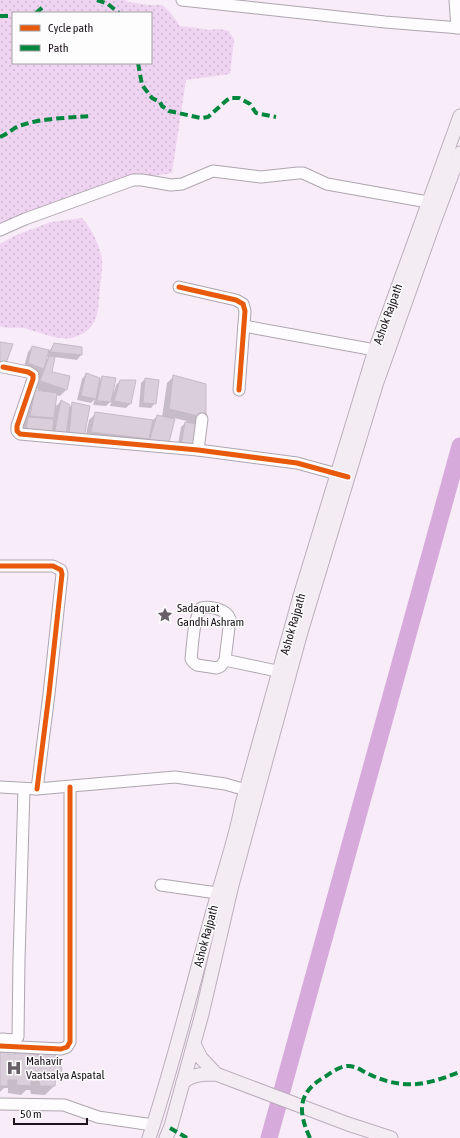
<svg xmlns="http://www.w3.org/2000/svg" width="460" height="1138" viewBox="0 0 460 1138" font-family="'Asap Condensed',sans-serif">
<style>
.grass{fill:url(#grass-dots);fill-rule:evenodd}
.shadow{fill:#0003;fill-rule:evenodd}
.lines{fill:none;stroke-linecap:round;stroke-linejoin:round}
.river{stroke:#d6aada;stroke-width:17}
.building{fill:#d9ced9;stroke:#c5bac6}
.minor-casing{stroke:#aea5af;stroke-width:13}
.major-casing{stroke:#bcaebd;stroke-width:15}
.minor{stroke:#fefcfe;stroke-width:11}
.major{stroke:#f3edf3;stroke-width:13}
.quiet{stroke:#00873e;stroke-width:4;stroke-dasharray:8 4;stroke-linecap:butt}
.cycleway-casing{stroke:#fcfdfc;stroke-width:8}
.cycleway{stroke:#e8590c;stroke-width:5}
.labels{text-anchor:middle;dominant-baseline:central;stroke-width:3;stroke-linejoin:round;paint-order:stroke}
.street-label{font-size:12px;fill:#1c131c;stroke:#fcfdfc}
.poi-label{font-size:12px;fill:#1c131c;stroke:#fcfdfc;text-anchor:start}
</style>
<defs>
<pattern id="grass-dots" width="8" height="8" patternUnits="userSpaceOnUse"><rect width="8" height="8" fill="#efd4f1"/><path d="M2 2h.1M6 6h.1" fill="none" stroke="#ccb5ce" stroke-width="1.8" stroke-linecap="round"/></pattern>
</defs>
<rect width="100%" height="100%" fill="#f8ecf9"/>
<g class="grass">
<path d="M0 0H125L128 2 148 5H162L169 11 180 26 198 28 208 30 219 29 229 31 234 40 230 74 186 80 172 173 119 182 14 218 0 226ZM13 13H151V63H13Z"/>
<path d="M82 218C92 229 99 244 102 259 103 267 101 279 100 287 98 311 100 330 72 338 60 341 39 332 27 329 18 326 8 330 0 326V244L14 236 51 222Z"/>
</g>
<g class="shadow">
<path d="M54 345 81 348V355L77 360 54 357 51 373 67 389 60 396 56 395 55 407 61 401 69 405V408L73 404 83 438 76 445 63 444V438L22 437 23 423 29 398 35 391 42 392V391L34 388 39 373 24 367 28 352 32 347 49 351ZM46 356 50 357 45 361Z"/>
<path d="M86 374 99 381 103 377 112 391 114 392 116 385 120 381H135L130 404 126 408 110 406 112 400 106 406 93 405 95 399 91 403 77 400 82 379Z"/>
<path d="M174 376 205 385 191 453 177 450 181 427 187 421 174 418 167 445 160 452 85 439 89 420 96 413 153 420 157 416 162 417 167 383Z"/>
<path d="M145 379 155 403 151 408 139 407 141 383Z"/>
<path d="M0 1051 7 1055H13L17 1051 37 1055 40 1052 54 1062 60 1072 55 1078 54 1086 45 1095 31 1094 30 1090H26L21 1095 8 1093V1088H4L0 1092Z"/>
</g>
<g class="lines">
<path class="river" d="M269 1138 460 446"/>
</g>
<g class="building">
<path d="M0 342 13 344 5 366 0 365Z"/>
<path d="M54 343 82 347V355L50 352Z"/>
<path d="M32 346 49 350 44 369 28 363Z"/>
<path d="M49 356 55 357 52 372 70 376 67 390 40 381Z"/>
<path d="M86 373 100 378 96 399 81 396Z"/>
<path d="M173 375 206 384V418L169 409Z"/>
<path d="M102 376 116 378 111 402 97 401Z"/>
<path d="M145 378 159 380 156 404 143 403Z"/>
<path d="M120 380H136L131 404 114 401Z"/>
<path d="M35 390 57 393 54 418 30 416Z"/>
<path d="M61 400 70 405 66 436 54 435Z"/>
<path d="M72 402 90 406 84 438 69 437Z"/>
<path d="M95 412 153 420 149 439 91 432Z"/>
<path d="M157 415 175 419 168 446 149 442Z"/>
<path d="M28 417 54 419 52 435 26 433Z"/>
<path d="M185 422 199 424 197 449 181 446Z"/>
<path d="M0 1050H7L8 1054H16V1050H30L31 1054 39 1055 40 1051H56L55 1061 60 1063 62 1069 61 1073 56 1074 55 1086H40L39 1081 31 1082V1086L16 1085 17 1080H8V1086H0Z"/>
</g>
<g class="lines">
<g class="minor-casing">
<g id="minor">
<path d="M182 0 385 22 460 28"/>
<path d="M455 0 457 28"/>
<path d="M0 230 25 219 133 180H142L171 185 182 184 213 171 261 177 298 173H303L327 184 428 202"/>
<path d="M179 287 236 300 243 304 245 311 239 390"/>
<path d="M244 326 375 350 383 354"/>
<path d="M3 367 28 372 33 375V379L17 426V431L20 434 198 450 297 463 344 476"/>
<path d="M198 450 202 419"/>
<path d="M0 566H53L61 570 62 574 49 694 37 789"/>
<path d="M225 660 230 619C227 609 210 606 201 608 193 622 193 642 191 659L193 662 197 665 217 668 221 666 225 660 286 673"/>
<path d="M0 787 37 789 175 777 225 784 253 792"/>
<path d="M161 885 217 893"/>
<path d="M2 1039 14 1040 18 1037 19 959 24 789"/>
<path d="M0 1046 61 1049 67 1047 70 1042V787"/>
<path d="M0 1104 64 1105 98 1117 153 1125"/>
</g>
</g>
<g class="major-casing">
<g id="major">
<path d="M194 1044 201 1058 216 1074"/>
<path d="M183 1082C193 1074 204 1074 216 1074L348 1124 391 1138"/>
<path d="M149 1138C173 1066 191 992 211 918 221 880 235 842 242 804L300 596 375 350 460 116"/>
<path d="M166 1138 171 1126 202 1014 232 885 301 632 376 385 433 225 460 153"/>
</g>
</g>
<use href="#minor" class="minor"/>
<use href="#major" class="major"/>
<g class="quiet">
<path d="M97 0 108 4 119 13"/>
<path d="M36 13 45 5"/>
<path d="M0 16H13"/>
<path d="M138 63 142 85 152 98 160 102 162 106 169 111 201 118 208 117 227 100 230 98H239L250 104 256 113 276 117"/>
<path d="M0 137C8 134 14 127 22 125 43 118 68 118 90 116"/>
<path d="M170 1128 187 1138"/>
<path d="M310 1138C297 1110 298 1092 326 1076 332 1072 340 1066 348 1066 357 1066 363 1072 371 1075 381 1080 392 1083 403 1084 423 1086 441 1079 460 1072"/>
</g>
<g class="cycleway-casing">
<g id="cycleway">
<path d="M179 287 236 300 243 304 245 311 239 390"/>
<path d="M3 367 28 372 33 375V379L17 426V431L20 434 198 450 297 463 348 477"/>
<path d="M0 566H53L61 570 62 574 49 694 37 789"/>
<path d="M0 1046 61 1049 67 1047 70 1042V787"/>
</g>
</g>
<use href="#cycleway" class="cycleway"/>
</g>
<defs>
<g id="sight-bare" transform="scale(1.2)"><path d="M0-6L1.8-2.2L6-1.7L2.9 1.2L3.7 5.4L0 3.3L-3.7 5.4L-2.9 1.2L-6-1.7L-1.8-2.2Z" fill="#695f69" stroke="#fcfdfc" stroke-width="2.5" paint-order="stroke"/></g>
<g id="hospital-bare" transform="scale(1.2)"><path d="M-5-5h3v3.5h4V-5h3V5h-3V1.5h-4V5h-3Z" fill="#695f69" stroke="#fcfdfc" stroke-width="2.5" paint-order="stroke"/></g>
</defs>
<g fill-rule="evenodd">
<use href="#sight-bare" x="165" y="615"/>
<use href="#hospital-bare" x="14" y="1068"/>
</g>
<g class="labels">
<g class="street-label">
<text transform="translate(388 314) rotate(-70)">Ashok Rajpath</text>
<text transform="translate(293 624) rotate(-74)">Ashok Rajpath</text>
<text transform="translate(206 936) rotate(-75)">Ashok Rajpath</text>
</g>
<g class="poi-label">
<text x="177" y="608">Sadaquat<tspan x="177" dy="14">Gandhi Ashram</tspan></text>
<text x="26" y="1061">Mahavir<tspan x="26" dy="14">Vaatsalya Aspatal</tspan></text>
</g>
</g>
<rect x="12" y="12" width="140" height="52" fill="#fcfdfc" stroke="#a29fa2"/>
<rect x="20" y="25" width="20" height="6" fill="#e8590c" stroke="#a29fa2"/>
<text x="48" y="32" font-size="12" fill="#1c131c">Cycle path</text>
<rect x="20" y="45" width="20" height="6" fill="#00873e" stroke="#a29fa2"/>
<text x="48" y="52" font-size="12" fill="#1c131c">Path</text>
<path d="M14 1118v6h73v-6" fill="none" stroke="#1c131c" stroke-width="2"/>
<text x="20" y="1118" font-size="12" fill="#1c131c" stroke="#fcfdfc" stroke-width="3" paint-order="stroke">50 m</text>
</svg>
